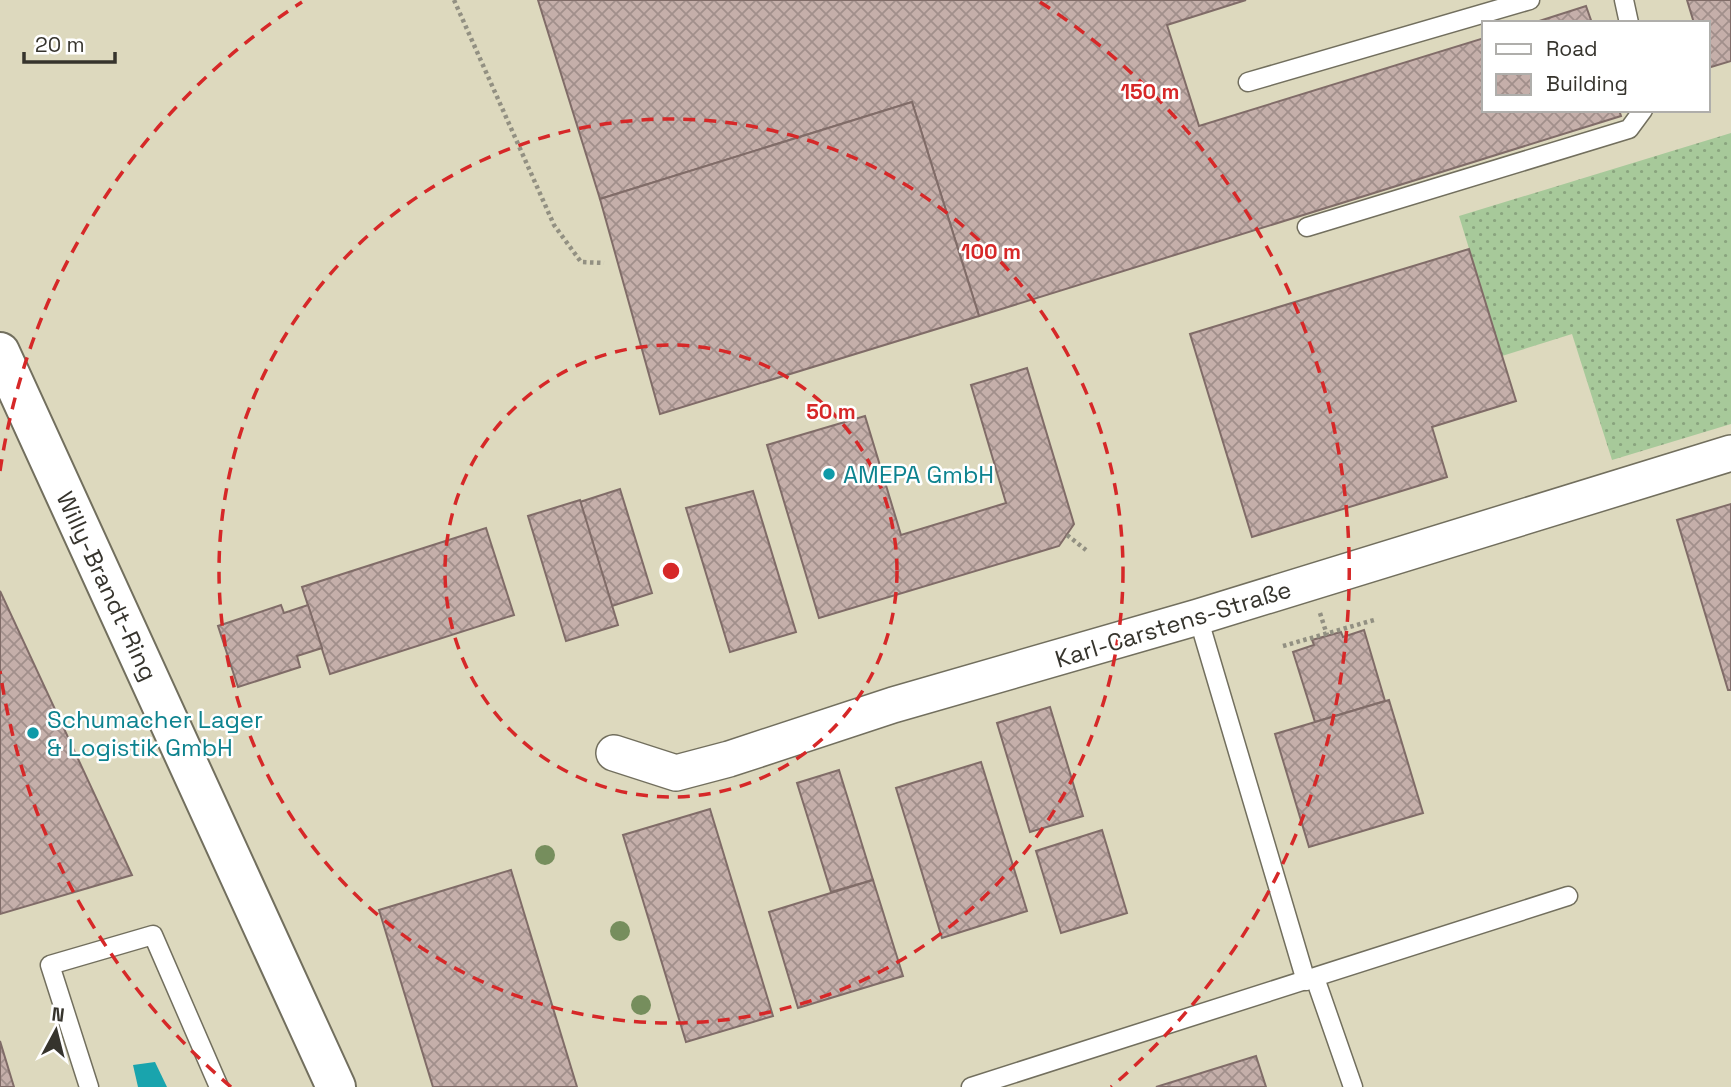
<svg xmlns="http://www.w3.org/2000/svg" width="1731" height="1087" viewBox="0 0 1731 1087" font-family="'Space Grotesk',sans-serif">
<style>
.built{fill:#ddd9be;fill-rule:evenodd}
.grass{fill:url(#grass-dots)}
.water{fill:#19a4ad}
.building{fill:url(#building-cross-hatch);stroke:#806c68;stroke-width:2}
.lines{fill:none;stroke-linecap:round;stroke-linejoin:round}
.service-casing{stroke:#726f5e;stroke-width:21}
.minor-casing{stroke:#726f5e;stroke-width:38}
.tertiary-casing{stroke:#726f5e;stroke-width:42}
.path{stroke:#929082;stroke-width:4.5;stroke-dasharray:3.5 3.5;stroke-linecap:butt}
.service{stroke:#fff;stroke-width:18}
.minor{stroke:#fff;stroke-width:35}
.tertiary{stroke:#fff;stroke-width:38}
.tree{fill:#768e5d}
.ring{fill:none;stroke:#d62828;stroke-width:3.5;stroke-dasharray:12 9}
.culture-dot{fill:#0f9aa8;stroke:#fff;stroke-width:2.5}
.labels{text-anchor:middle;dominant-baseline:central;stroke-width:5;stroke-linejoin:round;paint-order:stroke}
.culture-label{font-size:24px;fill:#0d838f;stroke:#fff;text-anchor:start}
.street-label{font-size:24px;fill:#36342d;stroke:#fff}
.centre{fill:#d62828;stroke:#fff;stroke-width:3.5}
.ring-label{font-size:21px;text-anchor:middle;font-weight:bold;fill:#d62828;stroke:#fff;stroke-width:5;stroke-linejoin:round;paint-order:stroke}
</style>
<defs>
<pattern id="grass-dots" width="8" height="8" patternUnits="userSpaceOnUse" patternTransform="scale(1.75)"><rect width="8" height="8" fill="#a7c99a"/><path d="M2 2h.1M6 6h.1" fill="none" stroke="#89a47e" stroke-width="1.8" stroke-linecap="round"/></pattern>
<pattern id="building-cross-hatch" width="8" height="8" patternUnits="userSpaceOnUse" patternTransform="scale(1.75)"><rect width="8" height="8" fill="#c5afaa"/><path d="M0 0l8 8M0 8l8-8" fill="none" stroke="#a18f8b"/></pattern>
</defs>
<rect width="100%" height="100%" fill="#e6e3cf"/>
<path class="built" d="M0 0H1731V1087H0ZM1484 23H1708V110H1484Z"/>
<path class="grass" d="M1731 133V424L1612 460 1572 334 1502 356 1459 216Z"/>
<path class="water" d="M155 1062 167 1087H138L133 1065Z"/>
<g class="building">
<path d="M538 0H1246L1167 25 1199 126 1484 38V110H1619L1621 116 979 316 912 102 600 199Z"/>
<path d="M1687 0H1731V61L1708 68V23H1694Z"/>
<path d="M1586 6 1592 23H1533Z"/>
<path d="M912 102 979 316 660 414 600 199Z"/>
<path d="M1469 249 1516 401 1432 427 1447 477 1252 537 1190 334Z"/>
<path d="M1027 368 1074 524 1059 546 819 618 767 445 865 416 901 535 1006 503 971 385Z"/>
<path d="M620 489 652 593 612 606 580 502Z"/>
<path d="M753 491 796 632 730 652 686 508Z"/>
<path d="M580 500 618 625 566 641 528 516Z"/>
<path d="M1731 504V690H1728L1677 520Z"/>
<path d="M486 528 514 615 330 674 302 587Z"/>
<path d="M0 591 132 875 0 914Z"/>
<path d="M281 605 284 613 308 605 322 648 297 656 300 667 238 687 218 626Z"/>
<path d="M1364 630 1385 701 1315 722 1293 652 1314 645 1312 640 1341 632 1343 637Z"/>
<path d="M1389 700 1423 813 1309 847 1275 734Z"/>
<path d="M1050 707 1083 816 1030 832 997 723Z"/>
<path d="M981 762 1027 911 942 938 896 788Z"/>
<path d="M839 770 873 880 831 892 797 783Z"/>
<path d="M710 809 773 1016 686 1042 623 835Z"/>
<path d="M1102 830 1127 913 1061 933 1036 851Z"/>
<path d="M511 870 577 1087H433L379 910Z"/>
<path d="M873 880 903 976 798 1008 769 912Z"/>
<path d="M0 1041 14 1087H0Z"/>
<path d="M1256 1056 1266 1087H1156Z"/>
</g>
<g class="lines">
<g class="service-casing">
<g id="service">
<path d="M1624 0 1629 23"/>
<path d="M1248 82 1530 0"/>
<path d="M1307 227 1629 129 1643 110"/>
<path d="M1198 617 1306 981"/>
<path d="M1315 978 1353 1087"/>
<path d="M89 1087 50 965 153 935 219 1087"/>
<path d="M971 1087 1568 896"/>
</g>
</g>
<g class="minor-casing">
<path id="minor" d="M614 753 676 773 729 759 893 705 1198 617 1731 453"/>
</g>
<g class="tertiary-casing">
<path id="tertiary" d="M0 352 336 1087"/>
</g>
<g class="path">
<path d="M454 0 554 225 581 262 604 263"/>
<path d="M1067 535 1086 550"/>
<path d="M1320 613 1327 635"/>
<path d="M1283 646 1374 620"/>
</g>
<use href="#service" class="service"/>
<use href="#minor" class="minor"/>
<use href="#tertiary" class="tertiary"/>
</g>
<g class="tree">
<circle cx="545" cy="855" r="10"/>
<circle cx="620" cy="931" r="10"/>
<circle cx="641" cy="1005" r="10"/>
</g>
<g class="ring">
<circle cx="671" cy="571" r="226"/>
<circle cx="671" cy="571" r="452"/>
<path d="M231 1087A678 678 0 0 1 0 671M0 471A678 678 0 0 1 302 2M1040 2A678 678 0 0 1 1111 1087"/>
</g>
<g class="culture-dot">
<circle cx="829" cy="474" r="7"/>
<circle cx="33" cy="733" r="7"/>
</g>
<g class="labels">
<g class="culture-label">
<text x="843" y="474">AMEPA GmbH</text>
<text x="47" y="719">Schumacher Lager<tspan x="47" dy="28">&amp; Logistik GmbH</tspan></text>
</g>
<g class="street-label">
<text transform="translate(107 586) rotate(65)">Willy-Brandt-Ring</text>
<text transform="translate(1173 624) rotate(-17)">Karl-Carstens-Straße</text>
</g>
</g>
<circle cx="671" cy="571" r="10" class="centre"/>
<g class="ring-label">
<text x="1150" y="99">150 m</text>
<text x="991" y="259">100 m</text>
<text x="831" y="419">50 m</text>
</g>
<rect x="1482" y="21" width="228" height="91" fill="#ffffff" stroke="#afaeab" stroke-width="2"/>
<rect x="1496" y="44" width="35" height="10" fill="#ffffff" stroke="#afaeab" stroke-width="2"/>
<text x="1546" y="56" font-size="21" fill="#36342d">Road</text>
<rect x="1496" y="74" width="35" height="21" fill="url(#building-cross-hatch)" stroke="#afaeab" stroke-width="2"/>
<text x="1546" y="91" font-size="21" fill="#36342d">Building</text>
<g transform="translate(56 1031) rotate(7)" stroke="#ffffff" stroke-width="5" paint-order="stroke">
<path d="M0-5L12 26L0 18L-12 26Z" fill="#36342d"/>
<text y="-10" font-size="19" font-weight="bold" text-anchor="middle" fill="#36342d">N</text>
</g>
<path d="M24 52v10h91v-10" fill="none" stroke="#36342d" stroke-width="3.5"/>
<text x="35" y="52" font-size="21" fill="#36342d" stroke="#ffffff" stroke-width="5" paint-order="stroke">20 m</text>
</svg>
